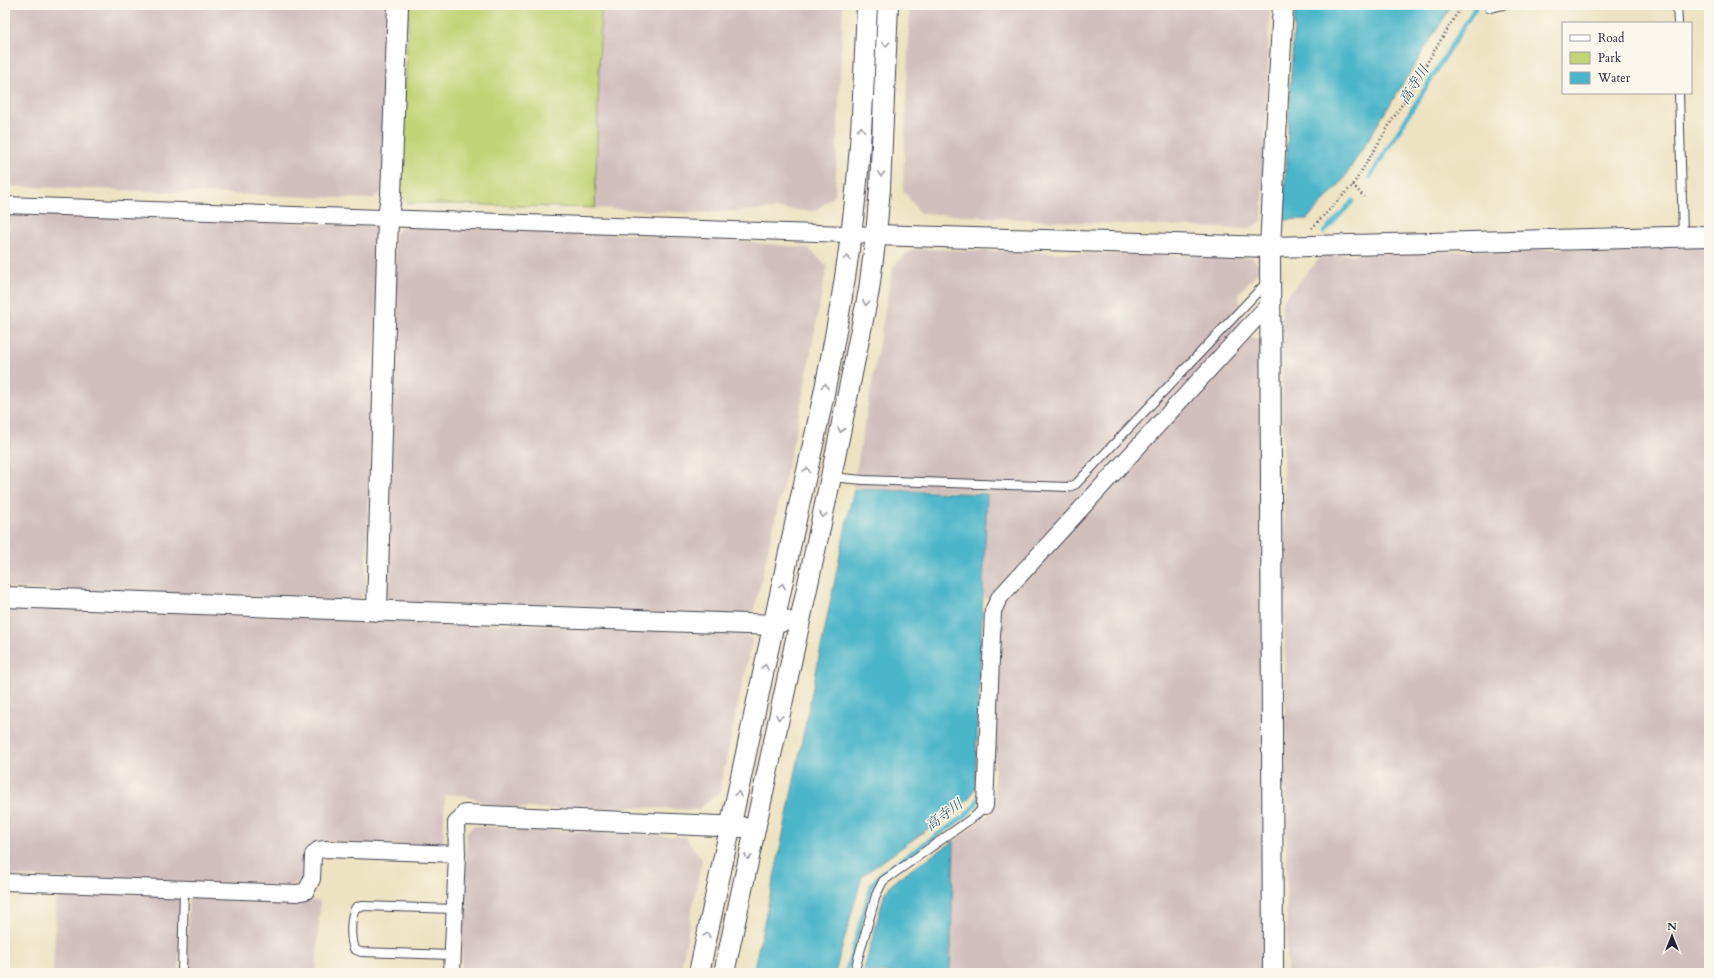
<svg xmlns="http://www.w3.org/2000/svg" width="1714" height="978" viewBox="0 0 1714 978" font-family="Cardo,'Noto Serif JP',serif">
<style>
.industrial{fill:#d1bfbd}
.green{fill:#c2d477;stroke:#727b59}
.water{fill:#4bb5c9;stroke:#366c82}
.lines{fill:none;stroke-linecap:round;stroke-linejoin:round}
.stream{stroke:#4bb5c9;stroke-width:4.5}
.service-casing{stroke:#403f4f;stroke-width:10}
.minor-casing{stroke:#403f4f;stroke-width:18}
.tertiary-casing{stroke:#403f4f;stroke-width:22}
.path{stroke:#403f4f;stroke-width:2.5;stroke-dasharray:1 3;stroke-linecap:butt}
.service{stroke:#fff;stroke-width:8}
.minor{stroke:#fff;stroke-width:16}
.tertiary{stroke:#fff;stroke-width:20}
.oneway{stroke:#9c9ca7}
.labels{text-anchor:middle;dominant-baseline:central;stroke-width:3;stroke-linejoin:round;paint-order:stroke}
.water-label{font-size:14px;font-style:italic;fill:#325d74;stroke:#fbf7ec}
</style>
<rect width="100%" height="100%" fill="#fbf7ec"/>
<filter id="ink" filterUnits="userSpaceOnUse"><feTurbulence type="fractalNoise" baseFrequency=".025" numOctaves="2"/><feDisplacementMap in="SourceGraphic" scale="8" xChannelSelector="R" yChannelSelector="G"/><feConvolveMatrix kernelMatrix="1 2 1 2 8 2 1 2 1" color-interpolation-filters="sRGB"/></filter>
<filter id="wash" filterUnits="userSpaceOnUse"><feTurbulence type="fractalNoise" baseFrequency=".012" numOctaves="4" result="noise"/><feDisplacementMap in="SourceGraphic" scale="16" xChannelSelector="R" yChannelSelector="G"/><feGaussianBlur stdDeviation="0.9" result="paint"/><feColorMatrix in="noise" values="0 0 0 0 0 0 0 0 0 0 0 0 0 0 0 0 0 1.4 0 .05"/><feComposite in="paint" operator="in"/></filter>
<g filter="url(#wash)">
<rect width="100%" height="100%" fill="#ede2c1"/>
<g class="industrial">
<path d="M5 5H388L382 192 372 199 5 186Z"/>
<path d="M601 5H843L835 195 815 211 778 209 696 213 595 208Z"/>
<path d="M910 5H1270L1262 222 1248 229 1073 222 920 213 903 190Z"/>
<path d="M5 213 374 226 380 233 365 594 356 601 5 588Z"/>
<path d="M405 226 695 237 808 248 827 266 797 426 754 610 740 617 390 604 383 592 393 413 395 233Z"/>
<path d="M1709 244V973H1287L1282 301 1323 255Z"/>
<path d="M913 249 1252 257 1262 268 1238 294 1247 337 1261 341 1265 973H950L954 841 994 810V600L984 598 987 492 853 488 893 266Z"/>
<path d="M5 606 743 633 752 639 719 793 698 810 631 807 594 810 496 807 464 795H445L443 847 319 842 305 851V874L292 886 5 876Z"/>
<path d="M473 826 685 837 702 859 680 973H461L467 832Z"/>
<path d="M57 893 181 895 179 973H53Z"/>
<path d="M189 896 320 901 316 973H186Z"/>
</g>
<path class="green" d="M409 5H601L595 208 407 203 400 195Z"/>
<g class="water">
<path d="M1295 5H1452L1341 183 1307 219 1283 220Z"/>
<path d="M860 489 987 494 975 788 967 801 862 876 835 973H753L778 859 850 505 854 490Z"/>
<path d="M954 841 950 973H863L885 892 897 879Z"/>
</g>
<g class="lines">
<g class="stream">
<path d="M1370 177 1477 5"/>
<path d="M1324 232 1353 201"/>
<path d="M846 973 872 884 883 872 965 816 976 804 979 797"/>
</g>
</g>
</g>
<g filter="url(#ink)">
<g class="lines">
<g class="service-casing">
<g id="service">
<path d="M1677 5 1678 23"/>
<path d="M1489 8 1503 5"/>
<path d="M1679 93 1683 236"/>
<path d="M831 477 863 480 1069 487 1076 484 1267 282"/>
<path d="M452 955 361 952 354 949C350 938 350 916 356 907L363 906 455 909"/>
<path d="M182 973 184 888"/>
<path d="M854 973 876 895 883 881 975 816 985 806"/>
</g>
</g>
<g class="minor-casing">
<g id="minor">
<path d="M5 205 876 235"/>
<path d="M985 806 993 611 999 598 1271 302"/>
<path d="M5 882 297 893 306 891 312 879 313 855 318 850 325 849 457 854"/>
<path d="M452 973 457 854 456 823 465 815"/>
</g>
</g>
<g class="tertiary-casing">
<g id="tertiary">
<path d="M876 235 1270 247 1709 236"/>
<path d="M5 597 747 624 774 625 785 620"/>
<path d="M377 611 388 217 391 195 398 5"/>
<path d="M465 815 742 827"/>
<path d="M699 973 800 501C823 405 843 308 854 210 862 142 864 74 867 5"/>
<path d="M724 973 831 477 869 290 876 235 880 188 888 5"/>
<path d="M1273 973 1270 247 1283 5"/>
</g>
</g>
<g class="path">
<path d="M1353 185 1364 197"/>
<path d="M1312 228 1353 185 1462 5"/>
</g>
<use href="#service" class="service"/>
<use href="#minor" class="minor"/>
<use href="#tertiary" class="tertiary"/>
</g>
<defs><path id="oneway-chevron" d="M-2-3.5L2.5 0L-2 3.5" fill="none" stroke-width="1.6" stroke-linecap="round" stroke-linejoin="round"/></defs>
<g class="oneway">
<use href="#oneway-chevron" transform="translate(886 44) rotate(92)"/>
<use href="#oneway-chevron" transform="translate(861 129) rotate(-85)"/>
<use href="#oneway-chevron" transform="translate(881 174) rotate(92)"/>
<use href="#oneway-chevron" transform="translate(847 258) rotate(-82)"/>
<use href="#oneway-chevron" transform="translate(866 303) rotate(101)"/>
<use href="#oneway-chevron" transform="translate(825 386) rotate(-79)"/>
<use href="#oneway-chevron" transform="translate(841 430) rotate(101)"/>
<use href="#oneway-chevron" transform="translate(807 470) rotate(-77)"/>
<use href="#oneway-chevron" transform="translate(823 515) rotate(102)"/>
<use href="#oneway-chevron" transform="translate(782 586) rotate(-78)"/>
<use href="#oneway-chevron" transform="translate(765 667) rotate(-78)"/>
<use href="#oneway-chevron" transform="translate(779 717) rotate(103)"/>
<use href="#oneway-chevron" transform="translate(738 794) rotate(-78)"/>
<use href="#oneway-chevron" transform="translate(748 857) rotate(102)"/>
<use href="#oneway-chevron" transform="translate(707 935) rotate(-78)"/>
</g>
</g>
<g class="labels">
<g class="water-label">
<text transform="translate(1414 85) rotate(-58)">高寺川</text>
<text transform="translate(944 815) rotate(-37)">高寺川</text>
</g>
</g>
<rect width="1714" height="978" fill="none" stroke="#fbf7ec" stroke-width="20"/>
<rect x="1562" y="22" width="130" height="72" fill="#fbf7ec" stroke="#a4a2a5"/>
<rect x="1570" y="35" width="20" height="6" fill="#ffffff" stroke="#a4a2a5"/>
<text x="1598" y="42" font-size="12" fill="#22223b">Road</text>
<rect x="1570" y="52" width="20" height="12" fill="#c2d477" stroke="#a4a2a5"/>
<text x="1598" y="62" font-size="12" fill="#22223b">Park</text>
<rect x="1570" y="72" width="20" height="12" fill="#4bb5c9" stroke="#a4a2a5"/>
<text x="1598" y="82" font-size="12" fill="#22223b">Water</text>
<g transform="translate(1672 936)" stroke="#fbf7ec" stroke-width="3" paint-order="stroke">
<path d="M0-3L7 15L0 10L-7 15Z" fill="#22223b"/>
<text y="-6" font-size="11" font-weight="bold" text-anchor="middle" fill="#22223b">N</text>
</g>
</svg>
